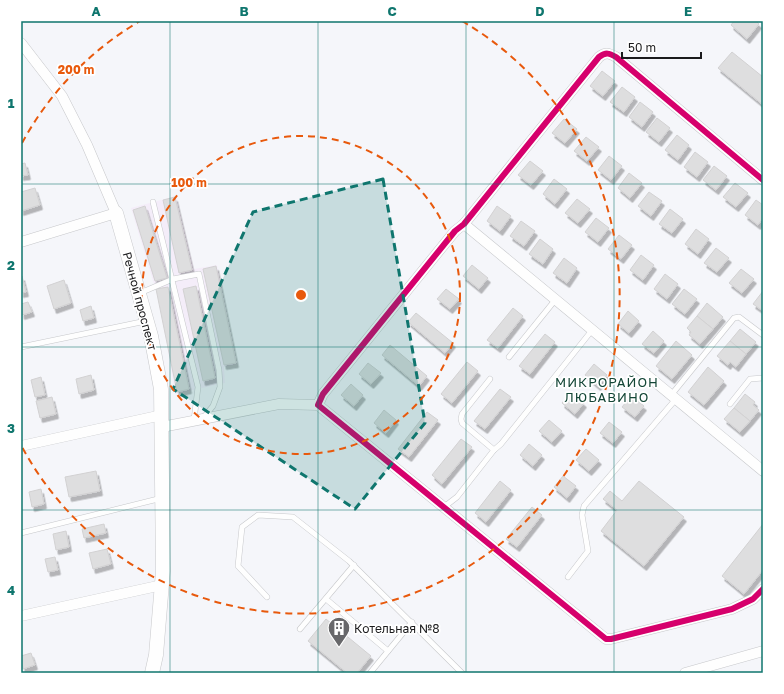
<svg xmlns="http://www.w3.org/2000/svg" width="784" height="694" viewBox="0 0 784 694" font-family="'Golos Text',sans-serif">
<style>
.industrial{fill:#f4edf9}
.building{fill:#dededf;stroke:#d2d1d2;filter:url(#shadow)}
.lines{fill:none;stroke-linecap:round;stroke-linejoin:round}
.lane-casing{stroke:#c7c8cb;stroke-width:6}
.street-casing{stroke:#c7c8cb;stroke-width:11}
.secondary-casing{stroke:#c7c8cb;stroke-width:15}
.lane{stroke:#fefefe;stroke-width:5}
.street{stroke:#fefefe;stroke-width:10}
.secondary{stroke:#fefefe;stroke-width:14}
.cycleway-casing{stroke:#fff;stroke-width:8}
.cycleway{stroke:#d6006c;stroke-width:6}
.marked{fill:#0f766e;fill-opacity:0.2;stroke:#0f766e;stroke-width:3;stroke-dasharray:8 5;stroke-linejoin:round}
.grid{fill:none;stroke:#0f766e;stroke-width:1;stroke-opacity:0.55}
.ring{fill:none;stroke:#e8590c;stroke-width:2;stroke-dasharray:7 5}
.labels{text-anchor:middle;dominant-baseline:central;stroke-width:3.5;stroke-linejoin:round;paint-order:stroke}
.street-label{font-size:12px;fill:#1a1a1c;stroke:#fff}
.poi-label{font-size:12px;fill:#1a1a1c;stroke:#fff;text-anchor:start}
.neighbourhood-label{font-size:13px;letter-spacing:1px;fill:#144637;stroke:#fff}
.centre{fill:#e8590c;stroke:#fff;stroke-width:2}
.ring-label{font-size:12px;text-anchor:middle;font-weight:bold;fill:#e8590c;stroke:#fff;stroke-width:3.5;stroke-linejoin:round;paint-order:stroke}
.neatline{fill:none;stroke:#0f766e;stroke-width:1.5}
.grid-label{font-size:13px;text-anchor:middle;font-weight:bold;fill:#0f766e}
</style>
<defs>
<filter id="shadow"><feDropShadow dx="2.5" dy="4.5" stdDeviation="0" flood-color="#0004"/></filter>
</defs>
<rect width="100%" height="100%" fill="#f5f6fa"/>
<path class="industrial" d="M176 196 194 269 217 265 237 364 224 367 225 383 175 394 161 307 131 208Z"/>
<g class="building">
<path d="M734 21H756L759 24 747 39 731 25Z"/>
<path d="M732 52 763 77V105L718 68Z"/>
<path d="M602 71 615 81 603 96 590 86Z"/>
<path d="M622 87 635 97 624 112 610 102Z"/>
<path d="M640 102 653 112 642 127 629 117Z"/>
<path d="M657 118 670 128 659 142 646 132Z"/>
<path d="M564 119 577 129 565 143 552 133Z"/>
<path d="M677 135 689 145 678 160 665 150Z"/>
<path d="M586 137 599 147 587 161 574 151Z"/>
<path d="M695 152 708 162 697 177 684 167Z"/>
<path d="M609 156 622 166 611 180 598 170Z"/>
<path d="M530 161 543 171 531 185 518 175Z"/>
<path d="M25 163 28 175 21 176V164Z"/>
<path d="M714 166 727 176 716 190 703 180Z"/>
<path d="M629 173 642 183 630 198 618 188Z"/>
<path d="M554 179 567 189 555 204 543 194Z"/>
<path d="M735 183 748 193 736 207 723 197Z"/>
<path d="M35 188 40 205 21 211V192Z"/>
<path d="M649 192 662 201 651 216 638 206Z"/>
<path d="M175 197 192 270 179 273 163 200Z"/>
<path d="M577 199 590 209 578 223 565 213Z"/>
<path d="M756 200 763 205V218L758 225 745 215Z"/>
<path d="M145 206 167 278 155 281 133 210Z"/>
<path d="M497 206 511 216 500 231 487 221Z"/>
<path d="M670 209 683 219 672 233 659 224Z"/>
<path d="M596 218 609 228 598 242 585 232Z"/>
<path d="M521 221 535 231 524 246 510 236Z"/>
<path d="M696 229 709 239 698 254 685 244Z"/>
<path d="M619 235 632 245 621 259 608 249Z"/>
<path d="M540 239 553 249 543 264 529 254Z"/>
<path d="M716 248 729 258 717 272 704 263Z"/>
<path d="M641 255 654 265 643 280 630 270Z"/>
<path d="M564 258 577 268 567 283 553 273Z"/>
<path d="M472 265 488 278 479 289 463 276Z"/>
<path d="M216 266 236 363 224 365 203 269Z"/>
<path d="M741 269 754 279 742 293 729 283Z"/>
<path d="M665 274 678 284 667 299 654 289Z"/>
<path d="M22 276 26 292 21 293V277Z"/>
<path d="M64 280 71 303 54 309 47 286Z"/>
<path d="M196 286 215 378 203 381 183 289Z"/>
<path d="M168 287 189 389 177 392 156 289Z"/>
<path d="M446 289 459 299 450 309 437 299Z"/>
<path d="M684 289 697 299 685 314 672 304Z"/>
<path d="M763 291V311L753 304Z"/>
<path d="M28 302 32 312 22 315 21 304Z"/>
<path d="M707 303 723 317 713 329 697 316Z"/>
<path d="M91 306 94 318 83 321 80 310Z"/>
<path d="M513 308 523 316 498 348 487 340Z"/>
<path d="M628 311 639 321 629 333 618 324Z"/>
<path d="M416 313 453 343 445 353 408 322Z"/>
<path d="M697 316 713 329 700 344 689 335 691 332 687 328Z"/>
<path d="M740 329 756 342 746 354 730 341Z"/>
<path d="M653 331 664 341 654 353 642 344Z"/>
<path d="M545 334 555 342 530 374 519 366Z"/>
<path d="M676 341 692 355 672 379 656 366Z"/>
<path d="M730 341 746 354 736 367 730 362 728 365 717 356Z"/>
<path d="M390 345 427 376 419 386 382 355Z"/>
<path d="M467 362 478 371 452 403 441 394Z"/>
<path d="M368 363 381 373 371 384 359 374Z"/>
<path d="M594 364 607 375 598 386 585 375Z"/>
<path d="M708 367 724 381 704 405 688 392Z"/>
<path d="M91 375 94 390 79 394 76 379Z"/>
<path d="M41 377 45 395 35 397 31 380Z"/>
<path d="M351 384 363 395 354 406 341 395Z"/>
<path d="M500 389 511 397 485 429 474 421Z"/>
<path d="M571 392 584 403 575 414 562 403Z"/>
<path d="M745 394 755 402 753 405 759 410 750 421 734 408Z"/>
<path d="M631 396 644 406 635 417 622 407Z"/>
<path d="M52 397 56 414 40 418 36 401Z"/>
<path d="M734 408 750 421 740 432 724 419Z"/>
<path d="M384 410 396 420 386 433 374 423Z"/>
<path d="M427 412 438 420 409 457 398 449Z"/>
<path d="M549 420 562 431 552 442 539 431Z"/>
<path d="M609 422 622 432 613 443 600 433Z"/>
<path d="M461 439 472 447 442 484 432 475Z"/>
<path d="M529 444 542 455 533 466 520 455Z"/>
<path d="M586 449 599 460 589 471 576 460Z"/>
<path d="M96 471 100 491 69 497 65 477Z"/>
<path d="M563 476 576 486 567 498 554 487Z"/>
<path d="M500 481 511 490 486 522 475 513Z"/>
<path d="M639 481 684 517 644 566 601 531 617 510 603 499 610 491 622 501Z"/>
<path d="M41 489 44 504 32 507 29 492Z"/>
<path d="M532 507 542 515 517 547 506 539Z"/>
<path d="M104 524 106 533 84 538 82 529Z"/>
<path d="M763 524V570L744 594 722 576Z"/>
<path d="M66 531 69 547 56 550 53 534Z"/>
<path d="M107 549 111 564 93 569 89 553Z"/>
<path d="M55 557 58 570 48 572 45 559Z"/>
<path d="M326 619 371 656 357 673H347L308 641Z"/>
<path d="M31 653 35 665 23 669 21 656Z"/>
</g>
<g class="lines">
<g class="lane-casing">
<g id="lane">
<path d="M153 202 198 387 194 420"/>
<path d="M140 293 173 279 199 274 219 370 220 387 213 406 204 417"/>
<path d="M21 347 146 321"/>
<path d="M509 357 556 299"/>
<path d="M490 379 462 414 461 419 462 423 494 450"/>
<path d="M672 394 734 318 739 317 763 335"/>
<path d="M730 404 750 379 763 378"/>
<path d="M444 507 457 497 494 450 501 444 593 329"/>
<path d="M21 533 162 498"/>
<path d="M568 577 588 551 582 515 584 506 676 399"/>
<path d="M267 597 238 566 242 527 258 515 293 517 349 561 462 673"/>
<path d="M326 599 388 651"/>
<path d="M300 629 354 565"/>
<path d="M370 673 412 622"/>
</g>
</g>
<g class="street-casing">
<g id="street">
<path d="M21 43 62 96 87 145 116 213 21 242"/>
<path d="M763 180 616 57C609 53 606 52 599 57L464 224 455 231 323 394 318 405 606 639H611L732 609 753 599 763 589"/>
<path d="M464 224 763 471"/>
<path d="M162 427 279 404 318 405"/>
<path d="M21 446 162 415"/>
<path d="M21 616 162 585"/>
<path d="M685 673 763 651"/>
</g>
</g>
<g class="secondary-casing">
<path id="secondary" d="M116 213 151 336 161 389 163 571 156 655 152 673"/>
</g>
<use href="#lane" class="lane"/>
<use href="#street" class="street"/>
<use href="#secondary" class="secondary"/>
<g class="cycleway-casing">
<path id="cycleway" d="M763 180 616 57C609 53 606 52 599 57L464 224 455 231 323 394 318 405 606 639H611L732 609 753 599 763 589"/>
</g>
<use href="#cycleway" class="cycleway"/>
</g>
<path class="marked" d="M383 179 425 423 355 509 173 389 253 212Z"/>
<path class="grid" d="M170 21V673M318 21V673M466 21V673M614 21V673M21 184H763M21 347H763M21 510H763"/>
<g class="ring">
<circle cx="301" cy="295" r="159"/>
<path d="M22 143A318 318 0 0 1 140 21M462 21A318 318 0 1 1 22 447"/>
</g>
<defs>
<g id="building-pin" transform="scale(1.15)"><path d="M0 17L-7.5 6A9.5 9.5 0 1 1 7.5 6Z" fill="#67676a" stroke="#fff"/><path d="M-4-6H4V6H1V3H-1V6H-4ZM-2.5-4.3h1.7v1.8h-1.7ZM.8-4.3h1.7v1.8H.8ZM-2.5-1h1.7V.8h-1.7ZM.8-1h1.7V.8H.8Z" fill="#fff"/></g>
</defs>
<g fill-rule="evenodd">
<use href="#building-pin" x="339" y="628"/>
</g>
<g class="labels">
<g class="street-label">
<text transform="translate(140 301) rotate(75)">Речной проспект</text>
</g>
<g class="poi-label">
<text x="354" y="628">Котельная №8</text>
</g>
<g class="neighbourhood-label">
<text x="607" y="382">МИКРОРАЙОН<tspan x="607" dy="15">ЛЮБАВИНО</tspan></text>
</g>
</g>
<circle cx="301" cy="295" r="6" class="centre"/>
<g class="ring-label">
<text x="76" y="74">200 m</text>
<text x="189" y="187">100 m</text>
</g>
<rect width="784" height="694" fill="none" stroke="#ffffff" stroke-width="44"/>
<path d="M622 52v6h79v-6" fill="none" stroke="#1a1a1c" stroke-width="2"/>
<text x="628" y="52" font-size="12" fill="#1a1a1c" stroke="#ffffff" stroke-width="3" paint-order="stroke">50 m</text>
<rect x="22" y="22" width="740" height="650" class="neatline"/>
<g class="grid-label">
<text x="96" y="16">A</text>
<text x="244" y="16">B</text>
<text x="392" y="16">C</text>
<text x="540" y="16">D</text>
<text x="688" y="16">E</text>
<text x="11" y="108">1</text>
<text x="11" y="270">2</text>
<text x="11" y="433">3</text>
<text x="11" y="595">4</text>
</g>
</svg>
